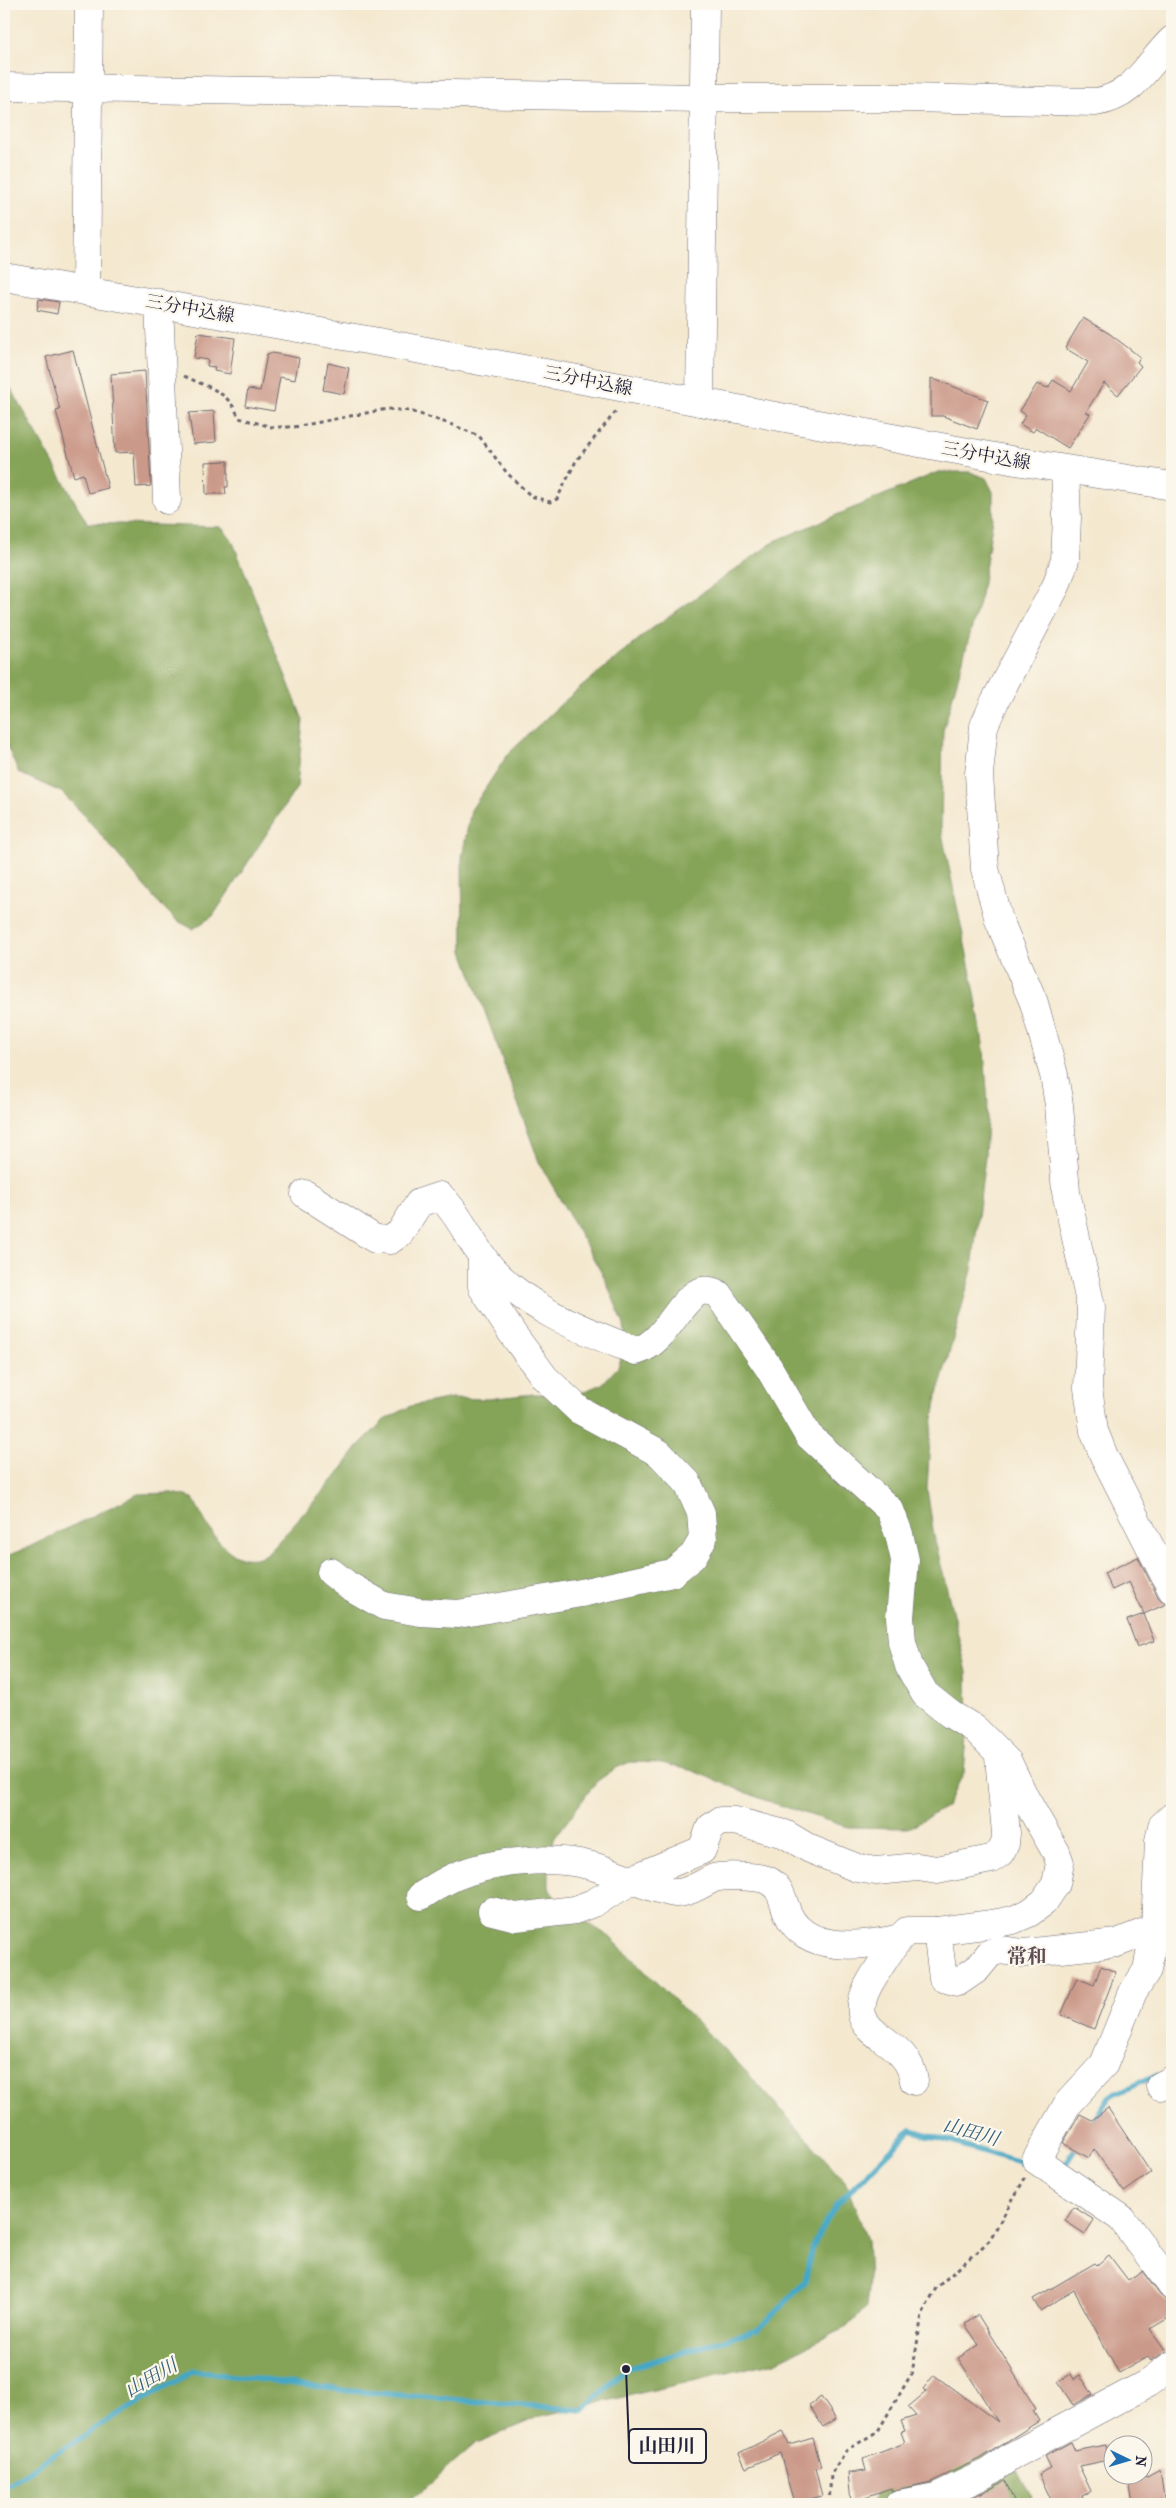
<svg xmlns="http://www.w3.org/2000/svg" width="1176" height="2508" viewBox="0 0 1176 2508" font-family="'IM FELL French Canon','Noto Serif JP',serif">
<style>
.forest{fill:#86a458;stroke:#54634a}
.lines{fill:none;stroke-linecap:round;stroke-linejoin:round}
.stream{stroke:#45a7c5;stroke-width:5.5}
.building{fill:#cb9989}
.minor-casing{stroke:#6c676f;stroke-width:29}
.major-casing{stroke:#6c676f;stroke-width:29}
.path{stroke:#6c676f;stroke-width:3;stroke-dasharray:4 4;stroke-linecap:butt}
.minor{stroke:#fff;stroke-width:28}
.major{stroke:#fff;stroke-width:28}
.labels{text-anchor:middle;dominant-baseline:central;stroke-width:4.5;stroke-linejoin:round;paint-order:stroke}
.street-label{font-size:18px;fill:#22223b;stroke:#fbf7ec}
.water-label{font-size:19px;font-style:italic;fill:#325e79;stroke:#fbf7ec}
.quarter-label{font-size:20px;font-weight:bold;fill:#5d4c56;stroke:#fbf7ec}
.leader{fill:none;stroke:#22223b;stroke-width:2}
.callout-dot{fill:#22223b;stroke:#fbf7ec;stroke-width:2}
.callout{fill:#fbf7ec;stroke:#22223b;stroke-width:2}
.callout-label{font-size:19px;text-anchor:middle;font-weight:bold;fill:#22223b}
</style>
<rect width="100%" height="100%" fill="#fbf7ec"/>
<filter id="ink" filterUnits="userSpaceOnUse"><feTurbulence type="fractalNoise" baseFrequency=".02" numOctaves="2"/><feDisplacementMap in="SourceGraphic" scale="10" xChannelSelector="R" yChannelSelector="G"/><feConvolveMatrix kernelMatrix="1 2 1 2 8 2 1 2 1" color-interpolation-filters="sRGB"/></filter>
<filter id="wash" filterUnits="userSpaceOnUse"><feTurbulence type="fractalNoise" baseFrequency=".0096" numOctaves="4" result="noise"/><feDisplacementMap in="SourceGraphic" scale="20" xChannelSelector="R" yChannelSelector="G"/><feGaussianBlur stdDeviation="1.12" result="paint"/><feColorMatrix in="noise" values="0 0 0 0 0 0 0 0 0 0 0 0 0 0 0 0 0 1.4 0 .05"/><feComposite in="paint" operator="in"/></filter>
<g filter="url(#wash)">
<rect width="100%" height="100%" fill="#f4e8cf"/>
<g class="forest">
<path d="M4 376 87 523 221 527 232 540 303 720 297 787 213 916 193 929 176 920 156 900 84 815 61 792 19 773 4 739Z"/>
<path d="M938 472H970L986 478 993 492V518L981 595 943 731 941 829 975 993 984 1050 988 1103 985 1156 972 1270 936 1401 930 1439 927 1489 934 1536 967 1672 968 1724 964 1773 946 1807 908 1828 847 1827 767 1801 693 1771 662 1763 630 1762 616 1768 596 1782 554 1839 549 1865V1887L559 1905 610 1937 744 2069 845 2181 867 2239 869 2281 866 2308 848 2327 775 2362 541 2416 476 2443 406 2504H4V1557L29 1547 138 1494 173 1493 193 1498C207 1526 229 1573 267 1554L335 1478 361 1443 384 1420 411 1406 451 1398 488 1399 533 1394H577L602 1384 618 1367 626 1343 624 1325 605 1279 539 1162 463 951 462 857 471 810 508 754 562 703 650 630 775 541Z"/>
<path d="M936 2452 1009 2455 1035 2504H869L893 2470Z"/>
</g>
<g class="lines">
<g class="stream">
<path d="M1092 2124 1109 2097 1156 2075"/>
<path d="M1062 2170 1078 2144"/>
<path d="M4 2487 112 2418 193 2371 350 2391 583 2410 626 2369 758 2330 805 2282 811 2250 835 2206 911 2130 1030 2165"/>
</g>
</g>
<g id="blocks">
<g class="building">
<path d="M39 299 59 302 57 314 37 310Z"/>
<path d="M1083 318 1110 334 1140 357 1137 362 1141 366 1118 395 1104 383 1086 412 1090 414 1068 448 1036 428 1033 432 1020 424 1026 415 1020 411 1037 384 1048 388 1053 380 1071 391 1088 362 1065 348Z"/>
<path d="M198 333 235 338 230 374 214 371 215 367 207 366 208 360 194 358Z"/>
<path d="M73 350 108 488 88 493 83 474 74 477 56 411 60 410 46 357Z"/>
<path d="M272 353 299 358 295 380 280 377 274 411 245 406 248 389 260 391 267 354Z"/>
<path d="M328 363 349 368 344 394 323 390Z"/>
<path d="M145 371 151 486 136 487 134 452 115 453 111 374Z"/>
<path d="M931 378 988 400 977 429 943 416H931Z"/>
<path d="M214 411 216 442 193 444 189 413Z"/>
<path d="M228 461V487H225L226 494H206L205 462Z"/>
<path d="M1138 1557 1158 1597 1166 1604 1144 1614 1129 1582 1112 1590 1104 1573Z"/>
<path d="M1144 1614 1154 1641 1137 1647 1127 1620Z"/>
<path d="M1101 1966 1116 1972 1094 2029 1061 2015 1077 1978 1094 1985Z"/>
<path d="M1108 2108 1151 2173 1124 2192 1094 2149 1089 2158 1063 2143 1080 2114 1092 2120Z"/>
<path d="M1074 2207 1094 2220 1085 2234 1065 2221Z"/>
<path d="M1109 2255 1128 2280 1142 2271 1160 2295 1172 2305V2316L1150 2329 1166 2351 1151 2361 1148 2357 1119 2373 1074 2290 1040 2311 1033 2299 1095 2263 1097 2265Z"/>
<path d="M978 2315 1036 2409 1033 2411 1039 2421 979 2459 931 2482 892 2491 891 2488 851 2502 848 2473 866 2471 863 2459 905 2443 901 2432 905 2431 901 2421 916 2416 908 2407 926 2392 923 2389 934 2375 998 2422 958 2358 979 2345 965 2324Z"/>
<path d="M1071 2374 1074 2379 1080 2375 1093 2395 1073 2405 1058 2382Z"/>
<path d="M821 2397 836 2419 823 2427 809 2405Z"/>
<path d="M783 2431 789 2445 813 2438 821 2467 815 2468 822 2496 794 2503 780 2453 746 2468 739 2453Z"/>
<path d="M1071 2442 1075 2451 1106 2445 1108 2460 1079 2466 1091 2491 1082 2495 1084 2504H1053L1039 2474 1051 2468 1045 2456Z"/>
<path d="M1160 2470 1165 2504H1133L1128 2476H1145L1147 2477Z"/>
<path d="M1005 2480 1015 2504H957L994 2487Z"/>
</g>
</g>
</g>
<g filter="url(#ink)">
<use href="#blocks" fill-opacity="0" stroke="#6c676f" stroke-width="1"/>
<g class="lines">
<g class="minor-casing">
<g id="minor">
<path d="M4 87 703 98H906L1096 102C1135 96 1146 65 1172 40"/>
<path d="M86 291 89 4"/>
<path d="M159 303 167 500"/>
<path d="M700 402 705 4"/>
<path d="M1065 470 1067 518 1065 560 1056 586 995 701 984 726 979 774 985 869 999 920 1034 1003 1054 1075 1059 1105 1066 1192 1091 1307 1088 1388 1094 1431 1104 1456 1172 1590"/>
<path d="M305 1194 375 1239 390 1240 400 1233 419 1203 440 1196C462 1217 471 1245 491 1268 530 1311 583 1330 636 1351 666 1343 678 1301 699 1292 706 1289 712 1291 718 1294L769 1368 808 1435 890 1510 899 1534 905 1560 900 1617 902 1642 909 1666 925 1694 950 1714 975 1729 1008 1762 1025 1798 1056 1852 1060 1863 1056 1884 1044 1902 1029 1913 1013 1920 992 1924 937 1931H907C893 1943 885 1959 875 1974 831 2042 907 2028 914 2081"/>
<path d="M331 1572 346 1584 384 1606 420 1612 458 1614 581 1593 672 1573 693 1556 703 1539 701 1513 687 1482 659 1453 579 1410 545 1378 512 1333 482 1287V1256"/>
<path d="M1172 1817 1162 1826 1159 1841 1155 1928 1147 1970 1133 1992 1104 2064 1068 2103 1036 2160 1121 2218 1172 2286"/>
<path d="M421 1896C431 1890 442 1882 454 1877 490 1861 553 1855 592 1866 618 1873 649 1889 675 1893 687 1894 703 1883 714 1878 724 1875 757 1876 767 1880 782 1887 782 1900 788 1914 806 1954 863 1946 897 1939"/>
<path d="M492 1911 516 1917 575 1910 593 1903 642 1875 702 1850 710 1828 720 1821H735L785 1834 810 1849 857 1868 876 1871 918 1867 937 1870 991 1859 1000 1853 1005 1844 1006 1833 999 1757"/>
<path d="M937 1931 943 1978 958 1982 977 1969 990 1953 1000 1950 1024 1953 1117 1943 1155 1928"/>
<path d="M1160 2086 1172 2080"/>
<path d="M899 2504 936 2497 987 2473 1012 2456 1148 2383 1172 2365"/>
</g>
</g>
<g class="major-casing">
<path id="major" d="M4 277 384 343 1016 461 1172 486"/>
</g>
<g class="path">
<path d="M184 376C209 388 228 390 239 418L272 427H294L387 409 410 411 450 424 479 436 507 473 531 496 550 502 557 499 576 461 617 410"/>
<path d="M829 2504 831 2474 846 2451 878 2431 912 2373 922 2315 936 2288 989 2241 1025 2178"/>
</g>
<use href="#minor" class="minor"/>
<use href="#major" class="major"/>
</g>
</g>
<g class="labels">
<g class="street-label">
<text transform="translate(190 309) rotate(10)">三分中込線</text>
<text transform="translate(588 381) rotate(11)">三分中込線</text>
<text transform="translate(986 456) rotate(10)">三分中込線</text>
</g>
<g class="water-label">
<text transform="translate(971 2132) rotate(16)">山田川</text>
<text transform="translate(151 2378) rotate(-30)">山田川</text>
</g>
<g class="quarter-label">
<text x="1027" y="1956">常和</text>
</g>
</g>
<path class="leader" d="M626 2369L629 2446"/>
<circle class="callout-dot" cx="626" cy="2369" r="5"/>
<rect class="callout" x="629" y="2429" width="77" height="34" rx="5"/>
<g class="callout-label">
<text x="667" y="2452">山田川</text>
</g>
<rect width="1176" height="2508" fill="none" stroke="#fbf7ec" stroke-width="20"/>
<g transform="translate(1128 2460) rotate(95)"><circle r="24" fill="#fbf7ec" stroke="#a4a2a5"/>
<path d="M0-4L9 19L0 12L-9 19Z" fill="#1f6fb2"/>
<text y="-8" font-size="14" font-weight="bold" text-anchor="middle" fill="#22223b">N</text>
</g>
</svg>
